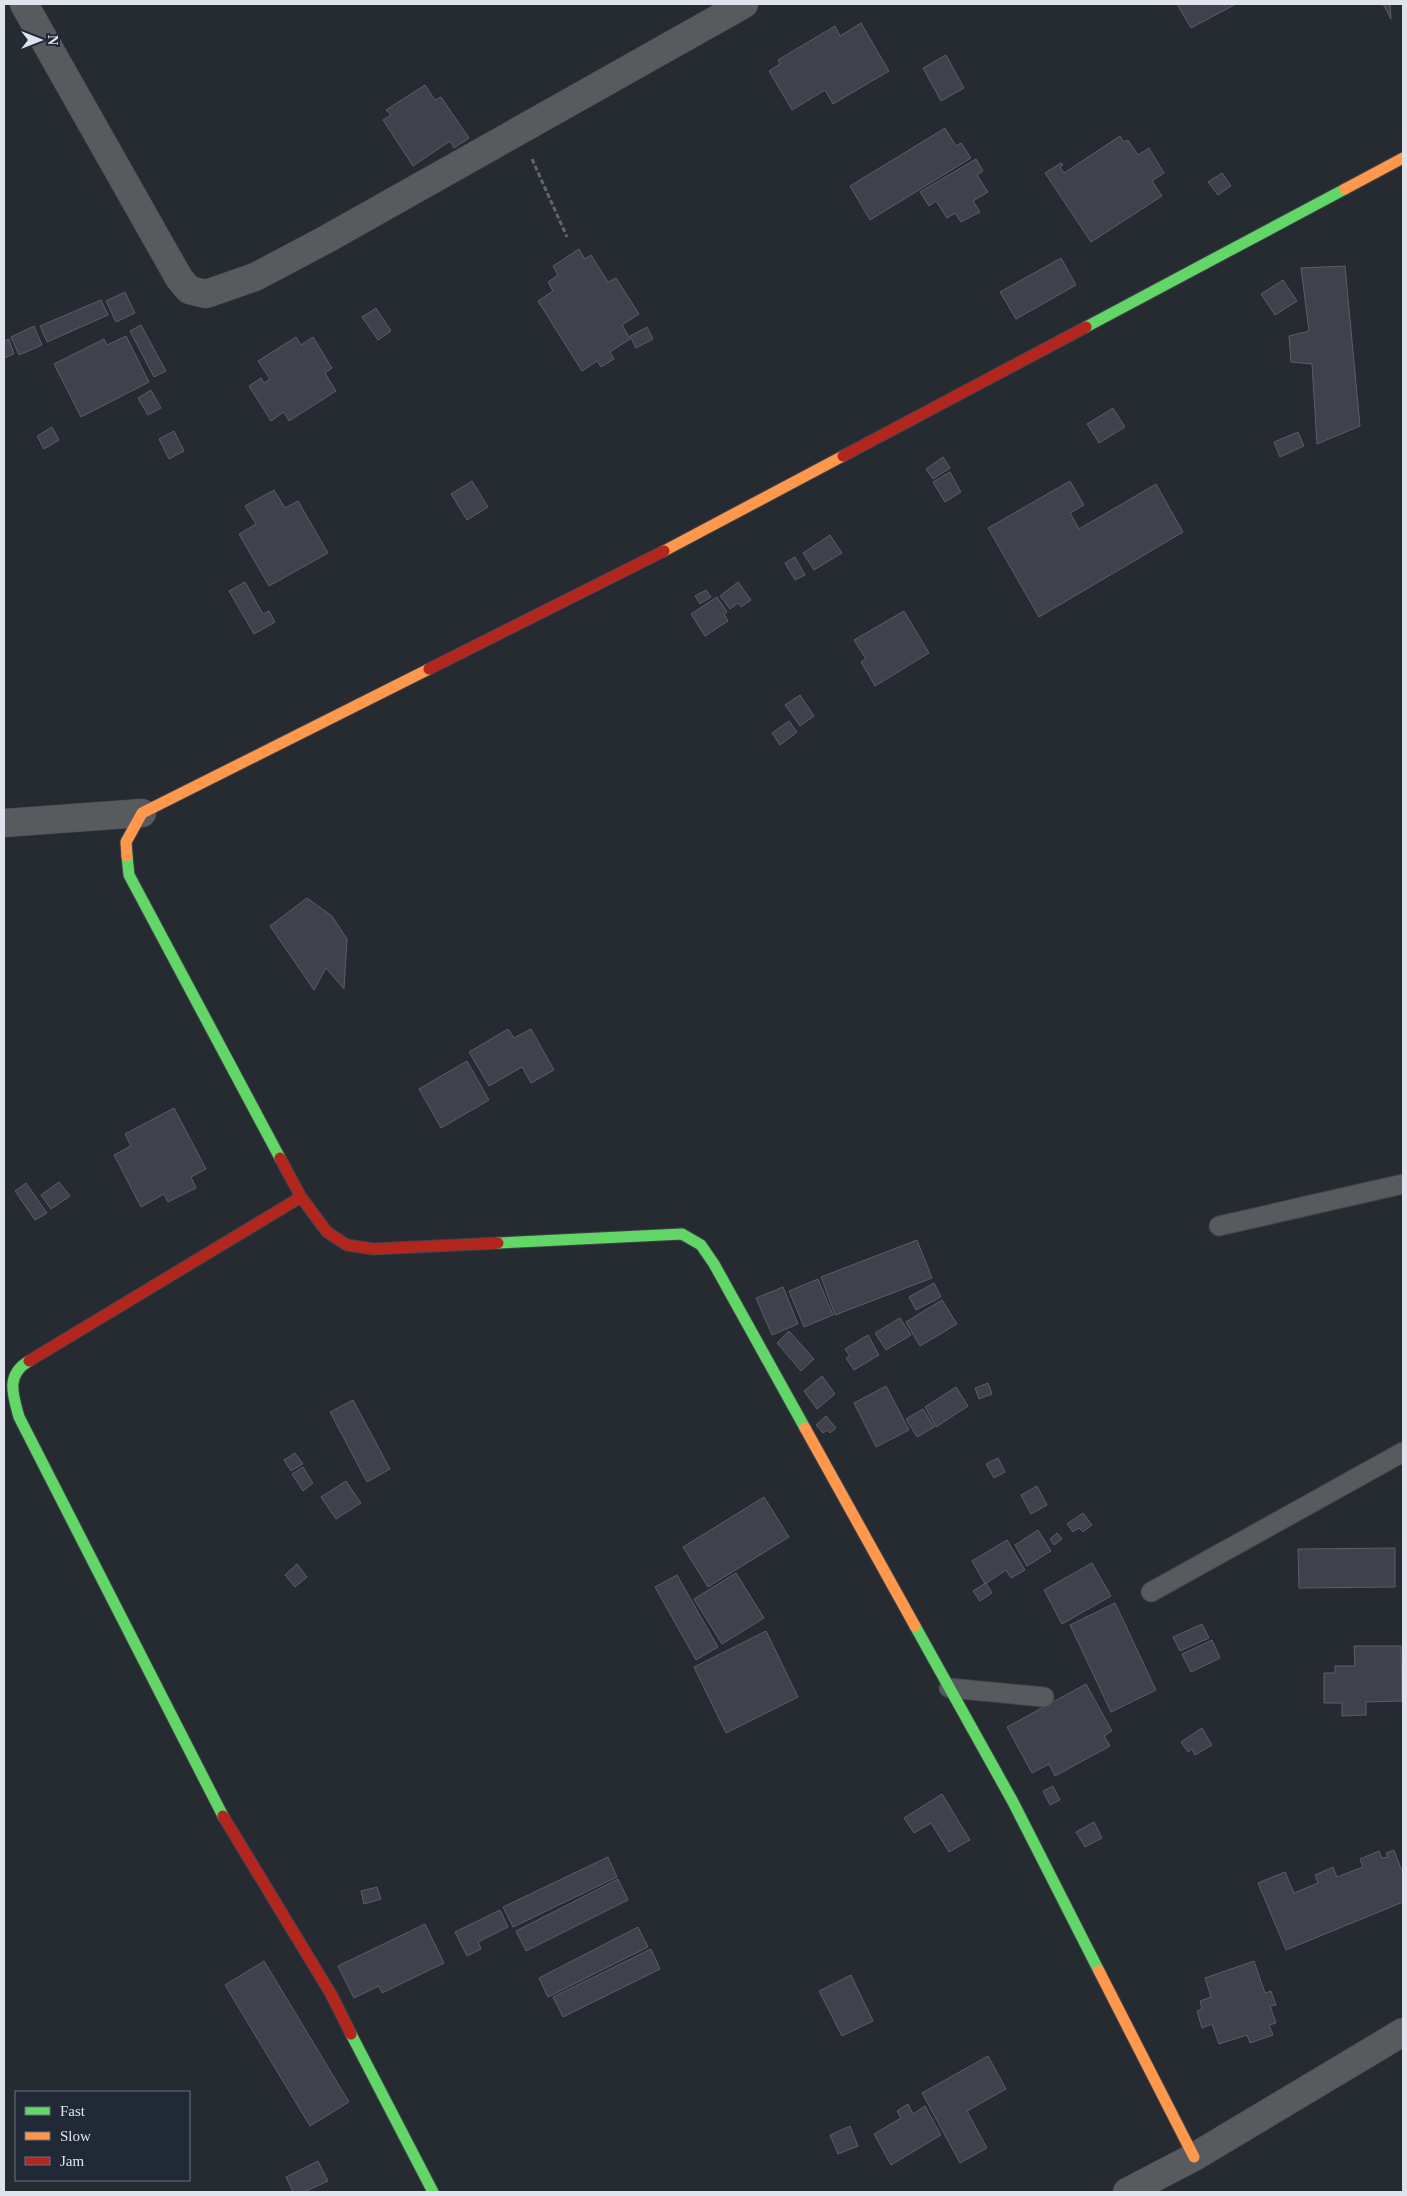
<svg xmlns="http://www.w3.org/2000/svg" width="1407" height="2196" viewBox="0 0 1407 2196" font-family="'Times New Roman',serif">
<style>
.building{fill:#40414c;stroke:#5c5e64}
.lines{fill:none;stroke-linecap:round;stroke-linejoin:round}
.lane-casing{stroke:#41454a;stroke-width:21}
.street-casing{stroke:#41454a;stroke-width:29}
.fast-casing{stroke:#41454a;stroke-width:13}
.slow-casing{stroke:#41454a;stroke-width:13}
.jam-casing{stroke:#41454a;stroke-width:13}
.path{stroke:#626467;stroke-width:3;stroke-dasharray:5 2.5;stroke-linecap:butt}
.lane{stroke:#575b5e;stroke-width:19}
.street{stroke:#575b5e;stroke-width:28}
.fast{stroke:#63d668;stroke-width:11}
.slow{stroke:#ff974d;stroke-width:11}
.jam{stroke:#b3261e;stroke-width:11}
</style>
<rect width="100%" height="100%" fill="#262a31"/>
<g class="building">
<path d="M1177 4H1236L1191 28Z"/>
<path d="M1383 4H1390L1391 19Z"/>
<path d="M861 23 889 71 833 104 825 90 792 110 769 71 780 64 778 60 835 26 840 36Z"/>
<path d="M946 55 964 88 941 101 923 68Z"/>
<path d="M425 85 435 100 441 97 469 138 454 148 450 141 413 166 383 120 391 115 386 110Z"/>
<path d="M945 128 956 146 961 143 971 158 870 220 850 186Z"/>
<path d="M1120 136 1124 142 1128 140 1138 155 1149 148 1164 173 1152 181 1162 196 1091 242 1045 173 1061 163 1063 165 1060 167 1064 173Z"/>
<path d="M976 159 983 171 977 175 988 192 973 201 980 212 961 222 955 213 947 218 936 201 929 206 920 192Z"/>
<path d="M1222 173 1231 186 1218 195 1208 182Z"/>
<path d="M579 249 585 259 591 255 608 282 616 278 639 314 622 325 630 339 610 352 614 359 601 367 597 361 582 371 538 301 553 291 548 282 558 275 553 266Z"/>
<path d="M1061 258 1076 285 1016 319 1000 292Z"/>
<path d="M1345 266 1360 426 1317 444 1312 364 1291 362 1289 336 1309 331 1301 268Z"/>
<path d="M1283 280 1297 301 1275 315 1261 294Z"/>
<path d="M125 292 135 313 116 322 106 301Z"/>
<path d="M101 300 108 315 47 342 40 326Z"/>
<path d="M376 308 391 331 378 340 362 317Z"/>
<path d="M141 325 166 371 154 377 130 331Z"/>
<path d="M34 326 42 345 19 355 11 337Z"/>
<path d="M647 327 653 339 636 348 630 336Z"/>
<path d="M126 336 149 382 81 417 54 364 104 339 107 345Z"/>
<path d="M296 337 301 345 313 337 332 368 325 373 336 391 289 421 284 412 271 421 249 386 261 378 264 383 270 379 258 361Z"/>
<path d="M9 339 14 354 4 358V341Z"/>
<path d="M151 390 161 408 148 415 138 398Z"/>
<path d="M1113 408 1125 427 1099 443 1087 424Z"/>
<path d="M52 427 59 440 44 449 37 436Z"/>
<path d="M174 431 184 451 169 459 159 439Z"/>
<path d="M1298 432 1304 446 1280 457 1274 442Z"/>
<path d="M943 457 950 468 933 479 926 469Z"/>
<path d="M950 472 961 492 945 502 933 482Z"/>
<path d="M472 481 488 507 467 520 451 494Z"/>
<path d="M1070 481 1084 505 1070 513 1079 529 1156 484 1183 532 1039 617 988 528Z"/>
<path d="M274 490 285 508 298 501 328 553 269 586 239 534 256 524 245 506Z"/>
<path d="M830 535 842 553 814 570 803 553Z"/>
<path d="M795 557 805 575 795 580 785 563Z"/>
<path d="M245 582 263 614 269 611 275 622 254 634 229 591Z"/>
<path d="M738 582 751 600 741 607 738 603 730 609 720 596Z"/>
<path d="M706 590 711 597 700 604 695 596Z"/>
<path d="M717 597 727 612 724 614 728 621 705 636 691 614Z"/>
<path d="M904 611 929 653 875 686 861 662 866 659 854 640Z"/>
<path d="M800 695 814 716 800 726 785 705Z"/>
<path d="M789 721 797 732 780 745 772 733Z"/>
<path d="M307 898 332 916 347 939 344 989 326 968 314 990 270 926Z"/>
<path d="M508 1029 514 1038 531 1029 554 1070 531 1083 522 1067 489 1086 469 1052Z"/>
<path d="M467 1061 489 1100 441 1128 419 1089Z"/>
<path d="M174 1108 206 1169 191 1177 196 1188 168 1202 164 1194 141 1207 114 1155 131 1146 125 1134Z"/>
<path d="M59 1182 70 1196 51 1209 41 1195Z"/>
<path d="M26 1183 47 1213 35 1220 15 1191Z"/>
<path d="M917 1240 932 1278 835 1315 821 1277Z"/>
<path d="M818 1279 833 1315 804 1327 789 1291Z"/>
<path d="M934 1283 941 1297 916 1310 909 1297Z"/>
<path d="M783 1287 798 1324 772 1335 756 1298Z"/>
<path d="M942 1300 957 1324 920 1346 906 1322Z"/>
<path d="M900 1318 911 1335 886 1350 875 1333Z"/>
<path d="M789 1331 814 1359 801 1371 777 1343Z"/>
<path d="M868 1335 879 1355 854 1370 846 1358 850 1356 845 1349Z"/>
<path d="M822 1376 835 1394 817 1409 804 1391Z"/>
<path d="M988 1383 992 1394 979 1399 975 1388Z"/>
<path d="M886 1386 909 1430 876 1447 854 1403Z"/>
<path d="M956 1387 968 1406 936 1427 925 1407Z"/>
<path d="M353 1400 390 1469 367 1482 330 1412Z"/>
<path d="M923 1409 934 1427 917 1437 906 1419Z"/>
<path d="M826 1416 836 1428 830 1433 827 1430 823 1433 816 1425Z"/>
<path d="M295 1453 303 1464 291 1471 284 1460Z"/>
<path d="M998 1458 1005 1472 994 1478 986 1464Z"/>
<path d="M303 1467 313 1483 303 1491 292 1474Z"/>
<path d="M346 1481 361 1503 336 1519 321 1497Z"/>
<path d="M1037 1486 1047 1505 1031 1514 1021 1495Z"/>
<path d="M764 1497 789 1537 708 1587 683 1547Z"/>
<path d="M1083 1513 1092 1525 1083 1532 1079 1528 1073 1532 1067 1524Z"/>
<path d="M1038 1530 1051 1551 1027 1566 1015 1545Z"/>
<path d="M1057 1533 1062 1539 1054 1545 1050 1539Z"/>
<path d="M1007 1540 1025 1570 1011 1578 1006 1570 985 1584 972 1561Z"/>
<path d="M1395 1548V1587L1299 1588 1298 1549Z"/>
<path d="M1092 1563 1111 1596 1062 1624 1044 1590Z"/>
<path d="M297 1564 307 1577 295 1587 285 1575Z"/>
<path d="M736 1573 764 1618 722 1644 694 1599Z"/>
<path d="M677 1575 718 1647 696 1660 655 1587Z"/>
<path d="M986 1583 992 1593 980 1601 973 1591Z"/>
<path d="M1115 1603 1156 1690 1111 1712 1070 1625Z"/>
<path d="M1202 1624 1209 1638 1180 1651 1173 1637Z"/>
<path d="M766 1631 798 1697 726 1733 694 1667Z"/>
<path d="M1212 1640 1220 1658 1191 1672 1182 1654Z"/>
<path d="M1354 1646H1401L1402 1701 1366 1702V1715L1342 1716V1703H1324V1673H1335V1666H1355Z"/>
<path d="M1086 1684 1112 1731 1104 1736 1110 1746 1055 1776 1049 1764 1032 1773 1007 1727Z"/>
<path d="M1202 1728 1212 1745 1195 1755 1192 1749 1188 1752 1181 1742Z"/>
<path d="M1053 1786 1060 1800 1050 1805 1043 1791Z"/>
<path d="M942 1794 970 1840 949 1852 931 1823 914 1833 904 1818Z"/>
<path d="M1094 1822 1102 1838 1085 1847 1076 1832Z"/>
<path d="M1394 1850 1403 1874V1902L1286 1950 1258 1883 1285 1872 1294 1893 1318 1883 1315 1875 1333 1867 1337 1877 1363 1867 1360 1859 1379 1851 1382 1858 1388 1857 1386 1853Z"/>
<path d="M608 1857 617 1877 513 1927 503 1907Z"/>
<path d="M618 1879 628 1900 526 1951 516 1931Z"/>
<path d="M377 1887 381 1899 364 1904 361 1891Z"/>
<path d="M500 1910 508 1927 478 1942 481 1949 467 1956 455 1932Z"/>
<path d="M425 1924 444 1963 382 1993 379 1986 354 1998 338 1966Z"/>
<path d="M638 1927 648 1947 548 1997 539 1978Z"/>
<path d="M651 1949 660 1969 563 2017 553 1997Z"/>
<path d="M264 1961 349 2102 310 2126 225 1985Z"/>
<path d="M1254 1961 1265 1993 1271 1991 1276 2005 1270 2006 1276 2023 1269 2025 1273 2035 1250 2043 1247 2035 1219 2044 1212 2024 1202 2028 1197 2011 1202 2009 1200 2001 1211 1997 1205 1978Z"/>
<path d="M851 1975 873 2021 842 2036 819 1991Z"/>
<path d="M988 2056 1006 2089 967 2111 987 2148 960 2163 922 2093Z"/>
<path d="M908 2104 913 2114 925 2106 941 2135 891 2165 874 2134 901 2118 897 2111Z"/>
<path d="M850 2126 858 2146 838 2154 830 2135Z"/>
<path d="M318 2161 328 2181 304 2192H293L286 2177Z"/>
</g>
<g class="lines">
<g class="lane-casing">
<g id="lane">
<path d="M1219 1226 1403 1184"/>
<path d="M1151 1592 1403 1452"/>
<path d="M949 1688 1044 1697"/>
</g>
</g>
<g class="street-casing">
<g id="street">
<path d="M24 4 179 278 189 290 206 294 255 277 325 240 744 4"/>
<path d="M4 823 142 813"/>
<path d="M1127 2192 1194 2157 1403 2032"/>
</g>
</g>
<g class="fast-casing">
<g id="fast">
<path d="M1086 327 1345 189"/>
<path d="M127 856 129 875 280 1158"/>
<path d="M498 1243 682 1234 701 1245 714 1264 805 1428"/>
<path d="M29 1361C5 1375 13 1395 19 1417L223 1816"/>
<path d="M915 1626 1013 1802 1099 1971"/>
<path d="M351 2034 433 2192"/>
</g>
</g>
<g class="slow-casing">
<g id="slow">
<path d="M1345 189 1403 158"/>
<path d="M664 551 843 456"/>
<path d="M127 856 126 842 142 813 429 669"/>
<path d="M805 1428 915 1626"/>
<path d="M1099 1971 1194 2157"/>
</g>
</g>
<g class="jam-casing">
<g id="jam">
<path d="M843 456 1086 327"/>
<path d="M429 669 664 551"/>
<path d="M280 1158 301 1197 327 1232 347 1245 373 1249 498 1243"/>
<path d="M29 1361 301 1197"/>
<path d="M223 1816 331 1994 351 2034"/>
</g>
</g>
<path class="path" d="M532 159 567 237"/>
<use href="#lane" class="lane"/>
<use href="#street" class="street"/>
<use href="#fast" class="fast"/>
<use href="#slow" class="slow"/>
<use href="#jam" class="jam"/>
</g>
<rect width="1407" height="2196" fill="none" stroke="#dee3ec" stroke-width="10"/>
<rect x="15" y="2091" width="175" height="90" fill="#212936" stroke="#6d737f"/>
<rect x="25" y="2107" width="25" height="8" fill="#63d668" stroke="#6d737f"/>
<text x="60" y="2116" font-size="15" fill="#dee3ec">Fast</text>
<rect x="25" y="2132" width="25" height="8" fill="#ff974d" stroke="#6d737f"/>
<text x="60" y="2141" font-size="15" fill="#dee3ec">Slow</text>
<rect x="25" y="2157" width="25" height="8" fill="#b3261e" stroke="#6d737f"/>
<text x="60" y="2166" font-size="15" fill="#dee3ec">Jam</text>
<g transform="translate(40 40) rotate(90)" stroke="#212936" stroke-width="4" paint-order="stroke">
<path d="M0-4L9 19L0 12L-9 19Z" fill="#dee3ec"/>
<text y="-8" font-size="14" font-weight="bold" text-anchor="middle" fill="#dee3ec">N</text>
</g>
</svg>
